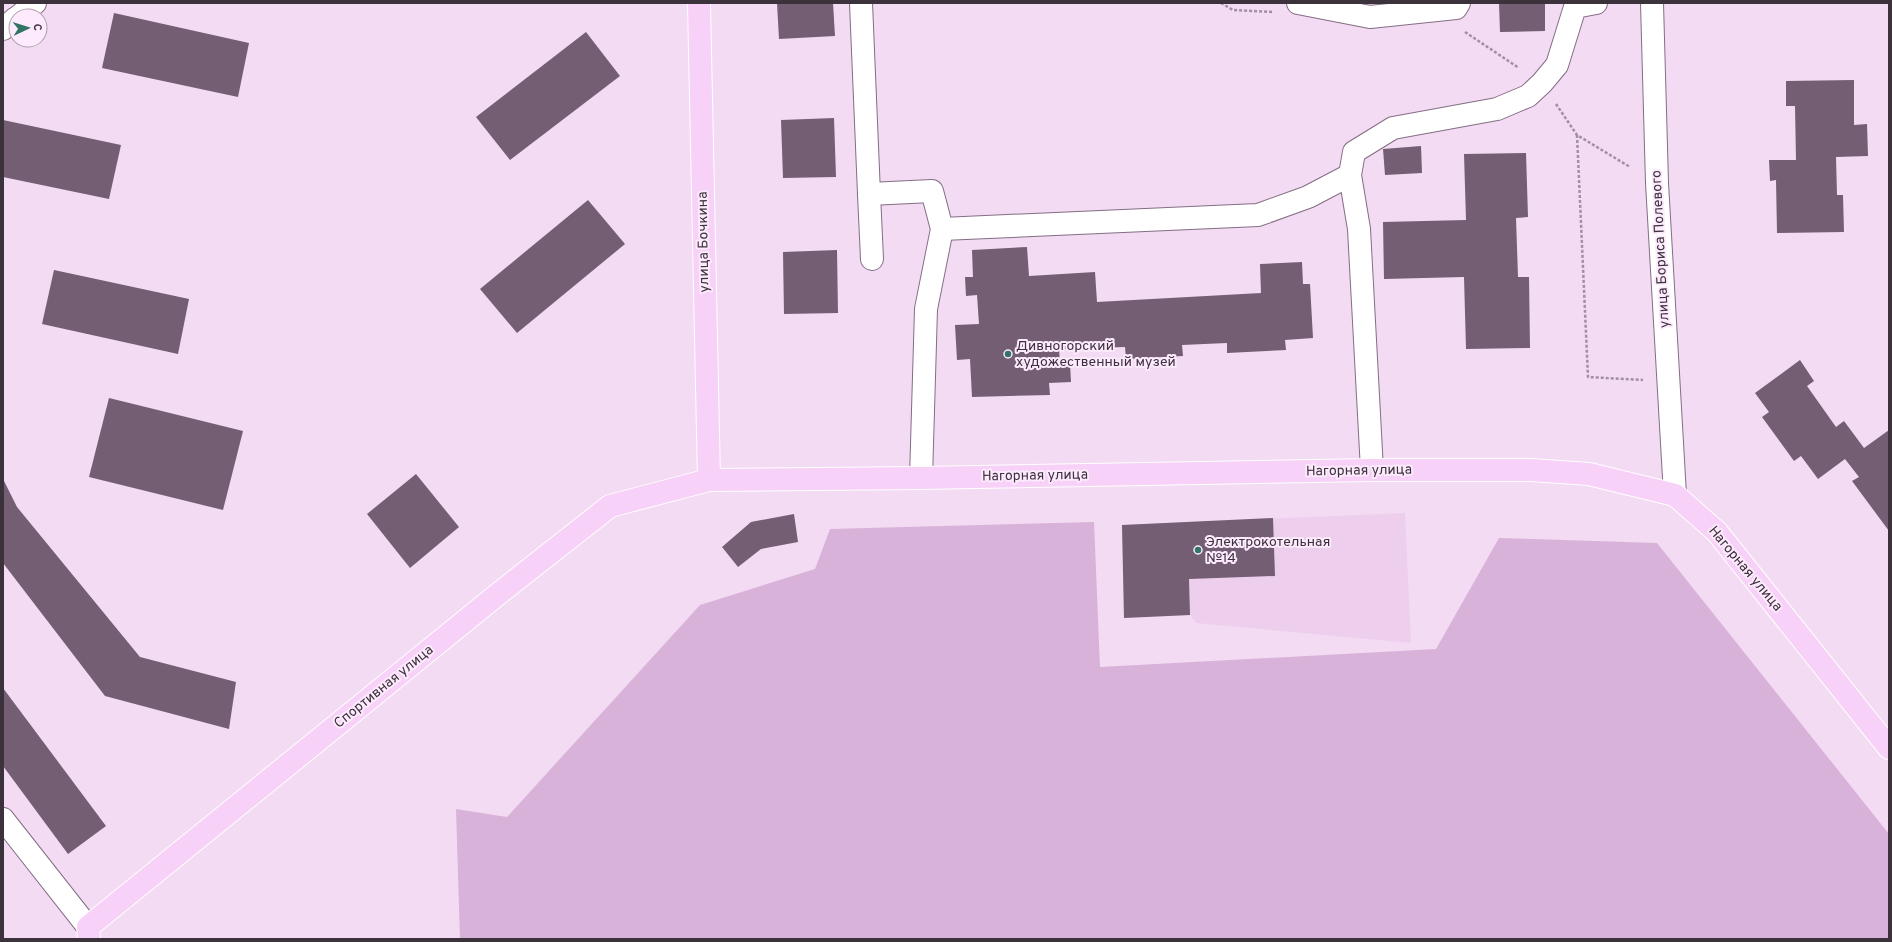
<svg xmlns="http://www.w3.org/2000/svg" width="1892" height="942" viewBox="0 0 1892 942" font-family="Overpass,sans-serif">
<style>
.built{fill:#edcfed}
.green{fill:#d9b2d9}
.building{fill:#735e73}
.lines{fill:none;stroke-linecap:round;stroke-linejoin:round}
.minor-casing{stroke:#846e84;stroke-width:24}
.major-casing{stroke:#fff;stroke-width:24}
.path{stroke:#a190a1;stroke-width:2.5;stroke-dasharray:3 2;stroke-linecap:butt}
.minor{stroke:#fff;stroke-width:22}
.major{stroke:#f7d1f7;stroke-width:22}
.poi-dot{fill:#327465;stroke:#fdeafd;stroke-width:1.5}
.labels{text-anchor:middle;dominant-baseline:central;stroke-width:4;stroke-linejoin:round;paint-order:stroke}
.street-label{font-size:14px;fill:#3c323c;stroke:#fdeafd}
.poi-label{font-size:14px;fill:#3c323c;stroke:#fdeafd;text-anchor:start}
</style>
<rect width="100%" height="100%" fill="#f3dbf3"/>
<path class="built" d="M1405 513 1411 643 1196 623 1190 615 1124 618 1122 525Z"/>
<path class="green" d="M1094 522 1100 667 1436 649 1499 538 1657 543 1889 834V939H460L456 809 507 817 700 605 815 569 830 529Z"/>
<g class="building">
<path d="M777 3H833L835 36 779 39Z"/>
<path d="M1499 3H1545V31L1500 32Z"/>
<path d="M114 13 249 43 238 97 102 68Z"/>
<path d="M586 32 620 76 510 160 476 117Z"/>
<path d="M1854 80V125L1867 124 1868 156 1836 157 1837 195H1843L1844 232 1777 233 1776 180 1770 181 1769 160H1796L1795 106H1786V81Z"/>
<path d="M834 118 836 177 783 178 781 120Z"/>
<path d="M3 120 121 145 109 199 3 177Z"/>
<path d="M1421 146 1422 173 1385 175 1383 149Z"/>
<path d="M1526 153 1528 217 1516 218 1518 277H1529L1530 348 1466 349 1464 277 1384 279 1383 222 1466 220 1464 154Z"/>
<path d="M588 200 625 244 517 333 480 289Z"/>
<path d="M1027 247 1029 276 1095 272 1097 302 1261 293 1260 264 1302 262 1303 284H1310L1313 338 1285 340 1286 350 1227 353V343L1182 345 1183 356 1126 359 1125 347 1059 349 1060 364 1070 363 1071 382 1049 383 1050 395 972 397 970 359 957 360 955 325 979 324 977 295 966 296 965 277H973L972 250Z"/>
<path d="M837 250 838 313 784 314 783 252Z"/>
<path d="M54 270 189 299 178 354 42 324Z"/>
<path d="M1800 360 1814 381 1807 386 1836 427 1844 421 1864 448 1889 430V531L1852 481 1859 477 1845 459 1818 479 1801 456 1794 461 1762 417 1769 412 1755 393Z"/>
<path d="M109 398 243 431 223 510 89 477Z"/>
<path d="M416 474 459 527 410 568 367 514Z"/>
<path d="M3 479 17 507 140 657 236 682 229 729 105 696 3 563Z"/>
<path d="M794 514 798 542 761 549 738 567 722 547 751 522Z"/>
<path d="M1273 518 1275 576 1189 579 1190 615 1124 618 1122 525Z"/>
<path d="M3 688 106 826 68 854 3 766Z"/>
</g>
<g class="lines">
<g class="minor-casing">
<g id="minor">
<path d="M861 3 869 194 932 191 942 229 926 309 921 478"/>
<path d="M1298 3 1370 17 1456 8 1459 3"/>
<path d="M1652 3 1657 183 1675 495"/>
<path d="M19 16 35 3"/>
<path d="M3 29 16 18"/>
<path d="M869 194 872 259"/>
<path d="M942 229 1258 215 1308 197 1350 175"/>
<path d="M1372 470 1359 229 1350 175 1354 152 1393 128 1497 109 1528 96 1542 83 1557 65 1575 7 1596 3"/>
<path d="M3 819 88 927"/>
</g>
</g>
<g class="major-casing">
<g id="major">
<path d="M699 3 709 480"/>
<path d="M89 939 88 927 497 595 610 506 709 480 921 478 1372 470H1531L1589 474 1675 495 1717 532 1889 748"/>
</g>
</g>
<g class="path">
<path d="M1221 3 1233 10 1274 12"/>
<path d="M1465 32 1519 68"/>
<path d="M1556 104 1577 135 1630 167"/>
<path d="M1577 135 1588 377 1643 380"/>
</g>
<use href="#minor" class="minor"/>
<use href="#major" class="major"/>
</g>
<g class="poi-dot">
<circle cx="1008" cy="354" r="4"/>
<circle cx="1198" cy="550" r="4"/>
</g>
<g class="labels">
<g class="street-label">
<text transform="translate(704 242) rotate(-91)">улица Бочкина</text>
<text transform="translate(1661 249) rotate(-93)">улица Бориса Полевого</text>
<text transform="translate(1359 471) rotate(-1)">Нагорная улица</text>
<text transform="translate(1035 476) rotate(-1)">Нагорная улица</text>
<text transform="translate(1745 569) rotate(50)">Нагорная улица</text>
<text transform="translate(384 687) rotate(-39)">Спортивная улица</text>
</g>
<g class="poi-label">
<text x="1016" y="346">Дивногорский<tspan x="1016" dy="16">художественный музей</tspan></text>
<text x="1206" y="542">Электрокотельная<tspan x="1206" dy="16">№14</tspan></text>
</g>
</g>
<rect width="1892" height="942" fill="none" stroke="#3c323c" stroke-width="8"/>
<g transform="translate(28 28) rotate(86)"><circle r="19" fill="#fdeafd" stroke="#b0a0b0"/>
<path d="M0-3L7 15L0 10L-7 15Z" fill="#327465"/>
<text y="-6" font-size="11" font-weight="bold" text-anchor="middle" fill="#3c323c">С</text>
</g>
</svg>
